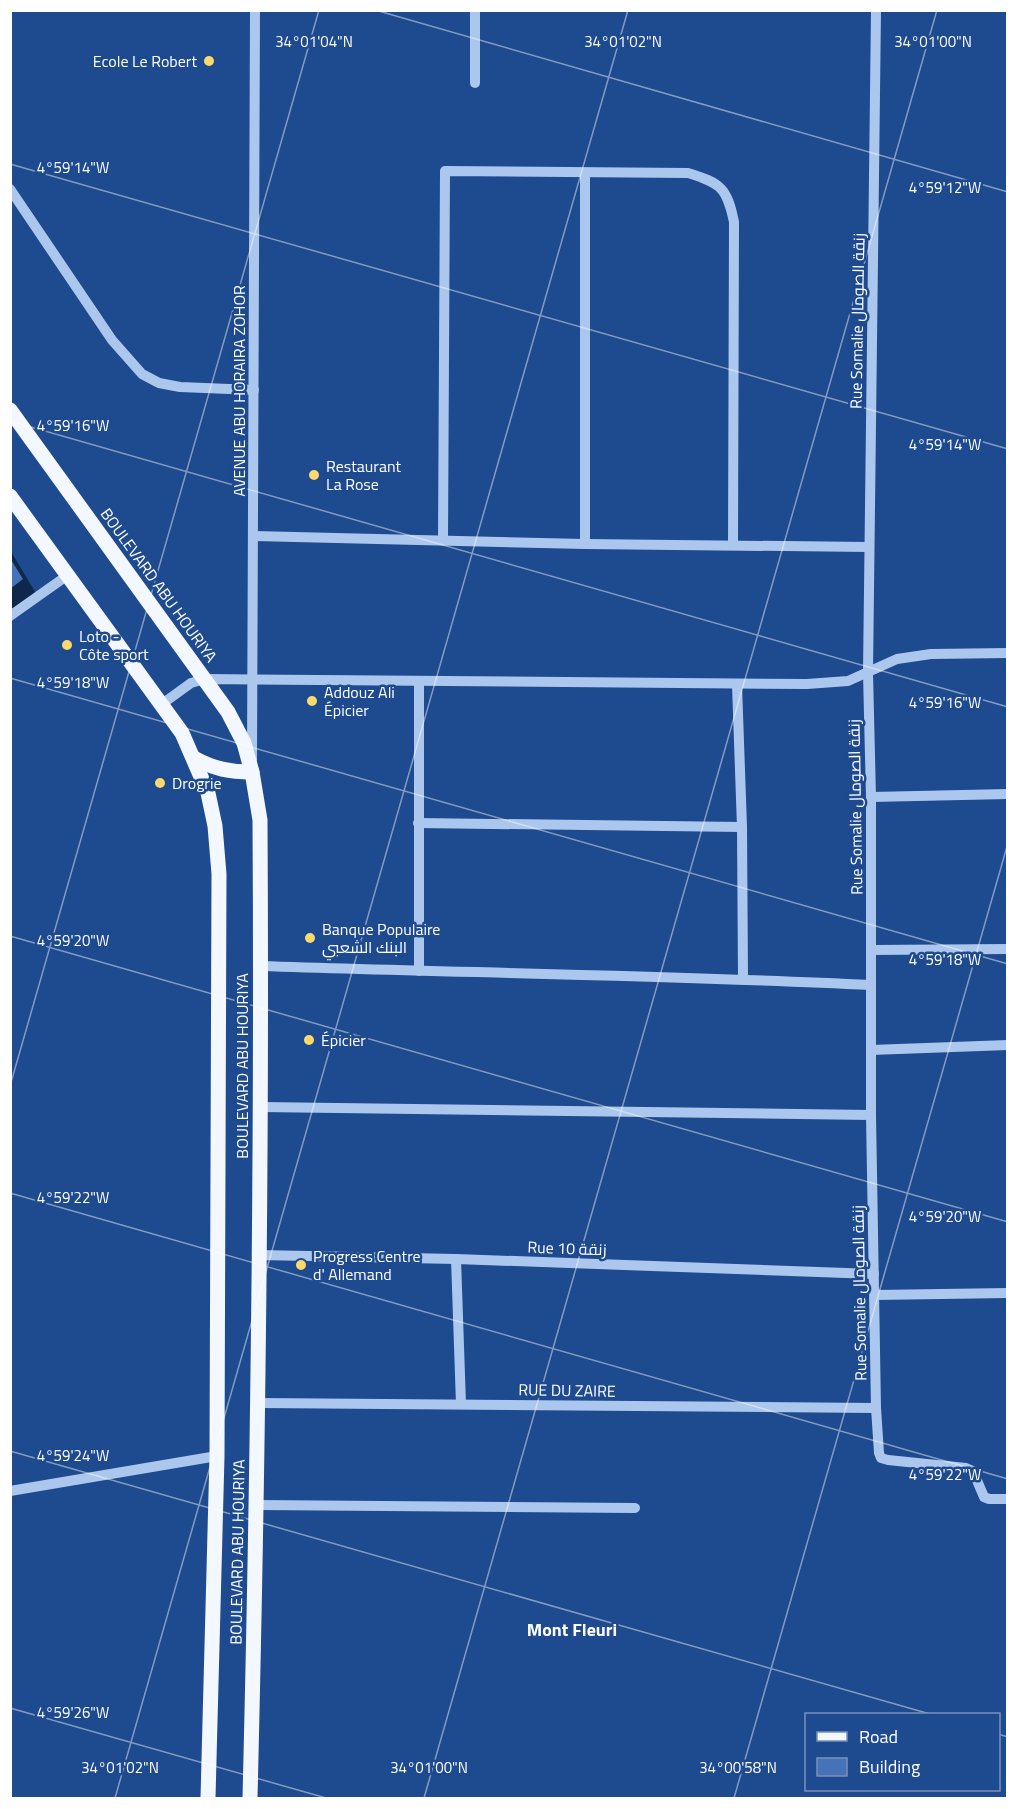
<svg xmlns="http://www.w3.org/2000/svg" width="1018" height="1809" viewBox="0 0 1018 1809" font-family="'Titillium Web',Cairo,sans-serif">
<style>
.shadow{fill:#0007}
.building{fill:#4673b7}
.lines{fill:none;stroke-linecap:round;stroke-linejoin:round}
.minor{stroke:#acc7ed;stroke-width:10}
.major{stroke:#f3f7ff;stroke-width:15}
.ticks{fill:none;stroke:#fff;stroke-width:1.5;stroke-opacity:0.45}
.poi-dot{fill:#fcd96b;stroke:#1e4a8f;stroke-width:2}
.labels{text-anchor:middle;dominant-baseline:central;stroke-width:5;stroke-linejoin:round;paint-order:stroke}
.poi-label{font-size:16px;fill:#fff;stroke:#1e4a8f;text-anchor:start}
.street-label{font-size:16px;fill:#fff;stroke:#1e4a8f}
.neighbourhood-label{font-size:18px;font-weight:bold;fill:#fff;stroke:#1e4a8f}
.ticks-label{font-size:15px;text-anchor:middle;fill:#fff;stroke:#1e4a8f;stroke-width:5;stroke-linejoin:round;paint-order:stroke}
</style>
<rect width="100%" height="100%" fill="#1e4a8f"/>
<path class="shadow" d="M10 550 37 595 10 615Z"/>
<path class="building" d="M10 558 23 579 10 589Z"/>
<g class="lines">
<g class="minor">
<path d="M876 10 868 673 871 797V1115L876 1408 879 1453 881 1458 888 1460 966 1468 973 1471 984 1497 989 1499H1008"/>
<path d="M475 83V10"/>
<path d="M10 189 112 340 142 374 159 383 180 387 254 390"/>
<path d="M253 536 585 544 869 547"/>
<path d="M443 540 445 171 688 173C721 183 727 188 734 222L733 545"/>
<path d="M585 544V173"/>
<path d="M10 616 68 575"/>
<path d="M737 685 742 827 743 979"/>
<path d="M162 704 191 683 205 679 807 684 848 681 897 659 931 654 1008 653"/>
<path d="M252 760 255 10"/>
<path d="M871 797 1008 794"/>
<path d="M418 823 742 827"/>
<path d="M871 950 1008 949"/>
<path d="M261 966C464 973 668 975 871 985"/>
<path d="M419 971V681"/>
<path d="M871 1050 1008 1045"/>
<path d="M260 1107 871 1115"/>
<path d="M259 1255 456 1259 874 1274"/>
<path d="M456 1259 461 1404"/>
<path d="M875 1295 1008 1293"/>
<path d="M258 1403 876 1408"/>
<path d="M10 1491 217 1456"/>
<path d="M257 1505 635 1508"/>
</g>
<g class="major">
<path d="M10 410 228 712 244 743 252 772 260 820C262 1146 258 1472 250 1798"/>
<path d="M10 496 182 733 208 793 215 826 219 874 217 1456 208 1798"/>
<path d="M194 758C214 769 230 772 252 772"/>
</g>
</g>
<path class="ticks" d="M375 10 1008 192M10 164 1008 449M10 421 1008 707M10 678 1008 964M10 936 1008 1222M10 1086 319 10M10 1193 1008 1479M10 1451 930 1714M10 1708 326 1798M998 1734 1008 1737M115 1798 628 10M424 1798 937 10M734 1798 1008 843"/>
<g class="poi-dot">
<circle cx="209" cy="61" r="6"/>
<circle cx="314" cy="475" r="6"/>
<circle cx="67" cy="645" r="6"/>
<circle cx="312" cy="701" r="6"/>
<circle cx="160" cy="783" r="6"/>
<circle cx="310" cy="938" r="6"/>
<circle cx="309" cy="1040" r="6"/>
<circle cx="301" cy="1265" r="6"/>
</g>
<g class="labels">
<g class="poi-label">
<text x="197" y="61" text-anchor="end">Ecole Le Robert</text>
<text x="326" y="466">Restaurant<tspan x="326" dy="18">La Rose</tspan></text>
<text x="79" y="636">Loto -<tspan x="79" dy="18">Côte sport</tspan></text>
<text x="324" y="692">Addouz Ali<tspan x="324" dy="18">Épicier</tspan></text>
<text x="172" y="783">Drogrie</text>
<text x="322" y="929">Banque Populaire<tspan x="322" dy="18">البنك الشعبي</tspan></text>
<text x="321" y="1040">Épicier</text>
<text x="313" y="1256">Progress Centre<tspan x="313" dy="18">d' Allemand</tspan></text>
</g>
<g class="street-label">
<text transform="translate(857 321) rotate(-89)">Rue Somalie زنقة الصومال</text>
<text transform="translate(239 391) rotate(-90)">AVENUE ABU HORAIRA ZOHOR</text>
<text transform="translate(159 585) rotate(54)">BOULEVARD ABU HOURIYA</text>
<text transform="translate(855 807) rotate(-91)">Rue Somalie زنقة الصومال</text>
<text transform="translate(242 1066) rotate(-90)">BOULEVARD ABU HOURIYA</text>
<text transform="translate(567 1248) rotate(2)">Rue 10 زنقة</text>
<text transform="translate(859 1293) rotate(-91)">Rue Somalie زنقة الصومال</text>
<text transform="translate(567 1390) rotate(1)">RUE DU ZAIRE</text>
<text transform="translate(237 1552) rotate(-89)">BOULEVARD ABU HOURIYA</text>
</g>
<g class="neighbourhood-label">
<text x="572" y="1629">Mont Fleuri</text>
</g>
</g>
<g class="ticks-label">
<text x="314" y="47">34°01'04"N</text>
<text x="623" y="47">34°01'02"N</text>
<text x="933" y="47">34°01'00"N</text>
<text x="73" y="173">4°59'14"W</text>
<text x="945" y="193">4°59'12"W</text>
<text x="73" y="431">4°59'16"W</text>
<text x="945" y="450">4°59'14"W</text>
<text x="73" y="688">4°59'18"W</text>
<text x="945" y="708">4°59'16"W</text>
<text x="73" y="946">4°59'20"W</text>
<text x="945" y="965">4°59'18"W</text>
<text x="73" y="1203">4°59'22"W</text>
<text x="945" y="1222">4°59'20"W</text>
<text x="73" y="1461">4°59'24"W</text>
<text x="945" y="1480">4°59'22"W</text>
<text x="73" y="1718">4°59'26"W</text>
<text x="120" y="1773">34°01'02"N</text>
<text x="429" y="1773">34°01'00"N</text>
<text x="738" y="1773">34°00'58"N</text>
</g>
<rect width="1018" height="1809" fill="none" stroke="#ffffff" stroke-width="24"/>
<rect x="805" y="1713" width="195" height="78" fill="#1e4a8f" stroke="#7892bc" stroke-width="1.5"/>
<rect x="817" y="1732" width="30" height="9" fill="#f3f7ff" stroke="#7892bc" stroke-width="1.5"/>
<text x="859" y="1743" font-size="18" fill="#ffffff">Road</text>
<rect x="817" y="1758" width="30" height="18" fill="#4673b7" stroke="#7892bc" stroke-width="1.5"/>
<text x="859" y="1773" font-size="18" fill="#ffffff">Building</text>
</svg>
